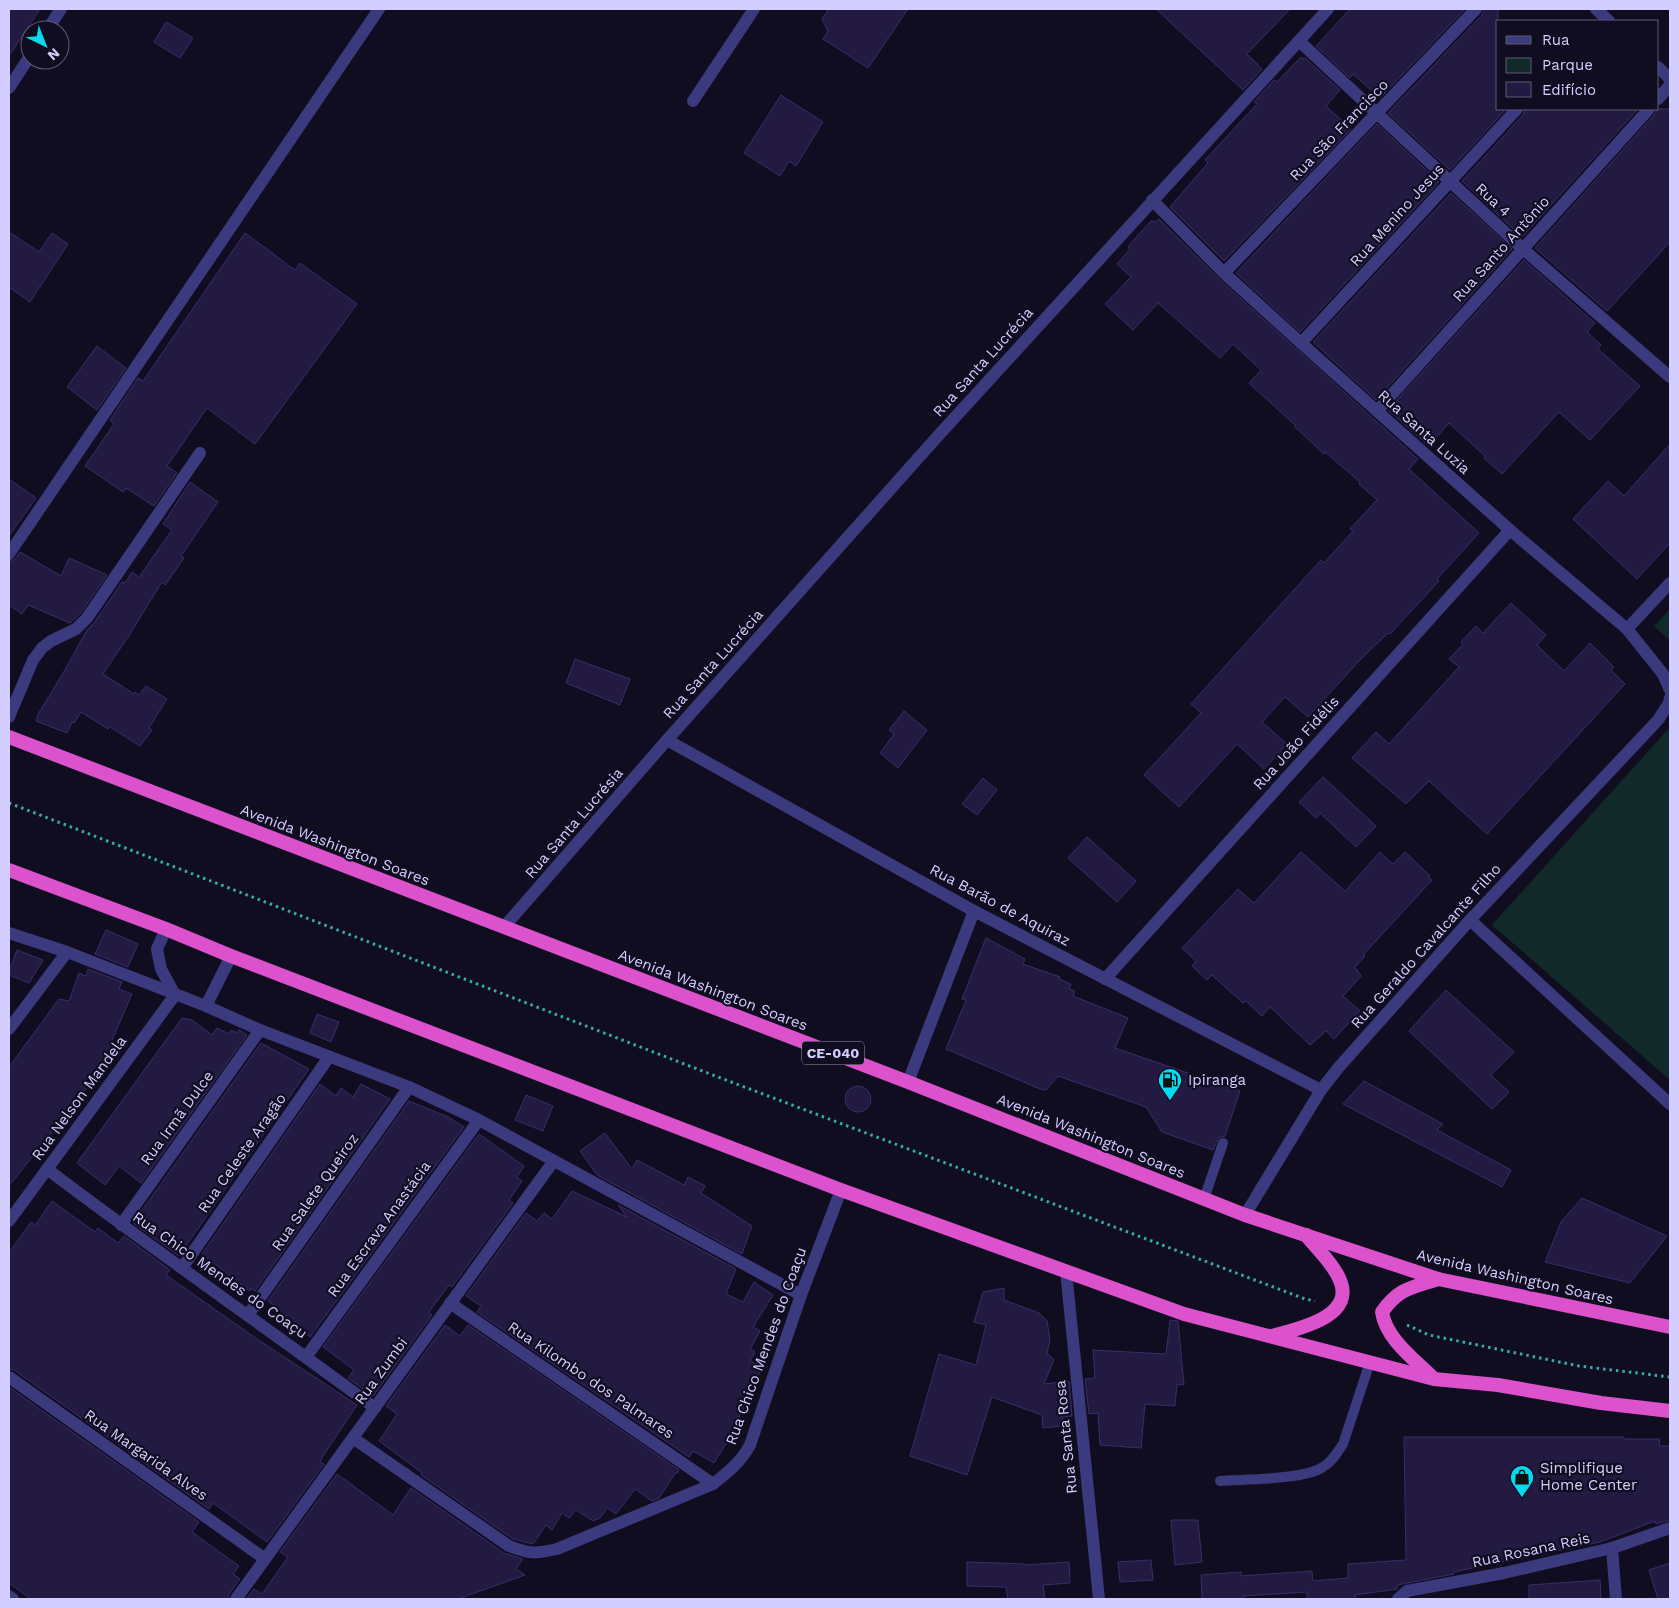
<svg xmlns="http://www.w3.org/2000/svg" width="1679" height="1608" viewBox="0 0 1679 1608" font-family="'Work Sans',sans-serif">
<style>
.green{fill:#112a29}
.building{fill:#221a40;stroke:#392d6c}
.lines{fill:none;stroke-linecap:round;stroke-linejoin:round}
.path{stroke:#31aea7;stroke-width:3;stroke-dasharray:2.5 4;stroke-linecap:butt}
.service{stroke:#3c3a7e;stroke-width:10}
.minor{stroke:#3c3a7e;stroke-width:12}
.trunk{stroke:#dc52cc;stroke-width:14}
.labels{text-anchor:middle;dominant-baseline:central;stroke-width:4.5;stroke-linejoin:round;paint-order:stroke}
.shield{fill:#110d20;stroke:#9994bb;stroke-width:1}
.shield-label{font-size:14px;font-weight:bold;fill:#d3cefe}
.street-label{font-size:15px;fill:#d3cefe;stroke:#110d20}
.poi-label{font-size:15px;fill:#d3cefe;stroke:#110d20;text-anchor:start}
</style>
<rect width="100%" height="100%" fill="#110d20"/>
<g class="green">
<path d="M1670 609V641L1654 626Z"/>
<path d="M1670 727V1080L1492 925Z"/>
</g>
<g class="building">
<path d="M9 9H40L9 56Z"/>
<path d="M829 9H908L868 68 823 39 828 31 822 19Z"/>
<path d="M1156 9H1290L1247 54 1262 69 1243 90Z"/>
<path d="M1350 9H1465L1380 98 1353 74 1350 78 1316 46Z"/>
<path d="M1484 9H1498V109H1506L1450 170 1388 113 1482 15Z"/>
<path d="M166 22 193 38 180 58 154 42Z"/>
<path d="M1301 57 1303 59 1305 58 1340 90 1326 106 1351 129 1224 261 1170 207 1208 163 1205 160 1257 104 1254 102 1274 80 1277 82Z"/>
<path d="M781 95 823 122 796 166 789 161 780 176 744 153Z"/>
<path d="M1525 109H1638L1522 237 1462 181 1523 115Z"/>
<path d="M1657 109H1670V242L1607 311 1535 248 1655 114Z"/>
<path d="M1377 124 1439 182 1300 332 1236 273Z"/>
<path d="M1451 193 1512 249 1376 400 1313 342Z"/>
<path d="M1159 219 1219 279 1418 459 1409 469 1479 533 1437 579 1439 581 1390 634 1388 633 1359 661 1308 717 1285 697 1262 722 1287 744 1264 769 1237 744 1179 807 1144 775 1201 713 1191 704 1321 560 1324 563 1353 531 1350 529 1377 500 1359 484 1360 482 1325 452 1324 454 1295 427 1296 426 1249 383 1261 370 1233 344 1220 358 1158 303 1133 330 1105 304 1131 277 1117 264 1130 249 1128 247 1139 234 1151 221 1156 222Z"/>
<path d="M9 232 39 252 52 233 68 244 30 302 9 287Z"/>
<path d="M245 233 295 270 300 263 357 304 255 444 207 408 167 466 177 473 154 506 126 488 123 492 85 466 114 424 110 420 138 378 143 381Z"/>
<path d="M1524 260 1595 323 1587 332 1601 345 1598 349 1640 386 1590 440 1559 412 1502 474 1484 458 1485 456 1449 423 1429 446 1388 410Z"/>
<path d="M97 346 126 368 97 410 67 387Z"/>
<path d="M1670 444V543L1637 579 1573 519 1608 481 1624 496Z"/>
<path d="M9 479 36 498 9 536Z"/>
<path d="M190 482 218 502 181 556 184 558 165 585 162 582 128 637 103 674 134 694 135 692 139 695 146 686 167 699 149 728 152 730 140 746 110 727 108 729 81 712 74 723 72 722 67 733 36 721 38 716H37L66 668 87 630 94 623 122 582 125 583 132 572 139 577 172 530 163 524Z"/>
<path d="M20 552 61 576 69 558 107 575 81 613 70 623 28 605 22 614 9 605V562L15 559Z"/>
<path d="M1511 603 1546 635 1537 645 1564 671 1590 643 1614 667 1611 670 1625 684 1487 834 1429 781 1406 804 1352 758 1376 732 1389 744 1459 667 1449 659 1463 644 1461 642 1476 626 1483 633Z"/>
<path d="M575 659 630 679 620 705 566 683Z"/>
<path d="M904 711 927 730 898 768 880 753 894 734 889 730Z"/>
<path d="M1323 777 1376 826 1356 847 1320 813 1316 818 1299 802Z"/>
<path d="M983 778 997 790 977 815 962 804Z"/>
<path d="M1087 837 1136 881 1117 902 1068 858Z"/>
<path d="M1301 852 1345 891 1380 852 1393 864 1405 852 1430 876 1428 877 1432 880 1363 955 1365 956 1355 967 1361 976 1343 996 1360 1011 1334 1039 1326 1031 1310 1045 1270 1007 1262 1016 1246 1001 1243 1003 1212 975 1207 980 1192 966 1196 961 1182 948 1238 889 1254 903Z"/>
<path d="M106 930 138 944 128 967 95 954Z"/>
<path d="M986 938 1025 959 1023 964 1060 977 1059 979 1071 984 1069 989 1075 991 1073 996 1128 1018 1115 1048 1240 1091 1225 1136 1218 1138 1213 1150 1162 1132 1146 1107 1058 1076 1046 1090 1040 1089 946 1049 966 1000 962 999Z"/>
<path d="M17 950 43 960 29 983 9 975V971Z"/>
<path d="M88 969 122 982 119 989 132 994 110 1045 118 1048 9 1186V1067L59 999 69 1001 79 973 86 976Z"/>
<path d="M1446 990 1514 1052 1491 1075 1509 1092 1492 1109 1409 1031Z"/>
<path d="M317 1014 339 1022 331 1042 310 1033Z"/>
<path d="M182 1018 192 1020 212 1035 217 1028 229 1034 231 1030 238 1033 239 1030 247 1035 141 1183 119 1166 105 1185 77 1163Z"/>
<path d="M261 1043 309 1069 179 1256 133 1223Z"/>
<path d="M1364 1081 1443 1124 1437 1130 1511 1170 1502 1187 1343 1104Z"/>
<path d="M320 1084 336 1096 341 1088 353 1097 361 1084 390 1099 255 1291 251 1288 250 1291 202 1254Z"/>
<circle cx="858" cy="1099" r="13"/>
<path d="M526 1095 553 1106 543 1131 515 1120Z"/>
<path d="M409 1101 448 1117 464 1127 310 1337 278 1313 280 1310 268 1301Z"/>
<path d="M605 1133 632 1169 637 1160 684 1185 688 1177 705 1186 701 1193 752 1226 742 1254 597 1175 580 1151Z"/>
<path d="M479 1134 524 1166 517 1177 522 1181 509 1200 513 1203 452 1287 449 1285 429 1312 432 1315 373 1396 348 1378 354 1370 323 1347Z"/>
<path d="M572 1191 627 1217 618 1205 736 1269 726 1294 743 1302 754 1282 773 1295 753 1327 760 1331 750 1349 755 1352 750 1361 762 1368 742 1406 744 1407 730 1433 732 1434 714 1463 693 1451 689 1457 477 1312 481 1306 466 1296 526 1213 537 1221 544 1213 552 1219Z"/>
<path d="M1582 1198 1667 1236 1630 1283 1545 1262 1561 1222Z"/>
<path d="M52 1201 95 1232 98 1228 118 1243 124 1236 170 1270 166 1275 257 1339 357 1405 323 1456 320 1462 324 1464 267 1542 213 1503 209 1509 14 1370 9 1369V1253L31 1222 35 1225Z"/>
<path d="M1004 1288V1300L1039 1313 1047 1321 1050 1340 1047 1353 1054 1360 1044 1384 1069 1381 1072 1416 1062 1417 1063 1426 1043 1428 1042 1415 992 1397 967 1475 910 1456 939 1354 976 1365 986 1325 974 1322 983 1292Z"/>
<path d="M1170 1320 1178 1321 1184 1385 1177 1384 1175 1406 1145 1404 1141 1448 1100 1445 1098 1413 1089 1414 1085 1379 1095 1378 1093 1350 1166 1354Z"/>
<path d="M445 1325 460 1336 468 1325 679 1470 677 1473 676 1472 659 1498 652 1501 635 1489 616 1514 607 1508 600 1518 593 1521 576 1510 569 1518 562 1513 552 1530 546 1525 533 1544 513 1539 421 1475 422 1473 379 1441 397 1414 386 1406Z"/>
<path d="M9 1387 199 1522 192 1532 239 1566 233 1574 240 1579 229 1594 228 1599H31L9 1583Z"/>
<path d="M1404 1437H1624V1439H1660L1659 1446H1670V1520L1656 1524 1655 1521 1600 1542 1453 1572 1454 1574 1397 1585V1589L1355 1595 1356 1599H1307V1592L1243 1596 1244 1599H1202L1201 1575 1241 1572V1576L1312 1571 1313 1581 1348 1578V1564L1406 1560Z"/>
<path d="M337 1474 393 1515 411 1488 504 1553 523 1559 516 1569 525 1575 458 1599H246L254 1589 262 1594 288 1557 280 1552Z"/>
<path d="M1171 1520H1198L1202 1562 1175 1565Z"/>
<path d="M1151 1560 1153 1580 1120 1582 1118 1562Z"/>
<path d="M967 1562 1025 1564V1565L1069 1562 1070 1583 1043 1585 1045 1599H1008L1006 1587 967 1586Z"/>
<path d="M1670 1563V1599H1658L1649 1570Z"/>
<path d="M1600 1580 1601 1599H1529V1585Z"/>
</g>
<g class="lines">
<g class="path">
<path d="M9 803 718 1077 1305 1299 1315 1301"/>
<path d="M1407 1325 1429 1335 1579 1366 1670 1377"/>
</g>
<g class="service">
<path d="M1204 1199 1223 1143"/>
<path d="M1220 1481C1244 1479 1304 1480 1323 1467 1332 1462 1337 1453 1343 1444L1370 1362"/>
</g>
<g class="minor">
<path d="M1596 9 1609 21"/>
<path d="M47 30 61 9"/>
<path d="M1299 41 1523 249 1670 377"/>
<path d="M1658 67 1670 79"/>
<path d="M9 88 30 56"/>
<path d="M1658 99 1670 85"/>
<path d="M693 101 754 9"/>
<path d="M1152 200 1224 273 1301 343 1510 530 1627 629 1663 674 1670 690"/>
<path d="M1224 273 1476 9"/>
<path d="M1301 343 1517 109"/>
<path d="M1377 411 1649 109"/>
<path d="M9 554 379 9"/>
<path d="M1627 629 1670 583"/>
<path d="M9 717 33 660 42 648 51 641 76 629 87 618 200 453"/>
<path d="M667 740 974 911 1321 1090"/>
<path d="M1470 920 1670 1104"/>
<path d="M504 927 667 740 937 437 1328 9"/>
<path d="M9 933 67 952 206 1006 260 1030 409 1087 479 1120 801 1295"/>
<path d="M1105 979 1510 530"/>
<path d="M206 1006 231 956"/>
<path d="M9 1029 67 952"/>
<path d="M908 1082 974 911"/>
<path d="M47 1169C155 1251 266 1327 375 1408"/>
<path d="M1245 1215 1321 1090 1339 1067 1470 920 1658 720 1669 703 1670 698"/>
<path d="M9 1221 175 995 161 969 157 949 166 929"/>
<path d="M121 1225 260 1030"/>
<path d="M182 1268 329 1057"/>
<path d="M1066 1271 1099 1599"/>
<path d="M450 1303 713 1484"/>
<path d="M248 1315 409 1087"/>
<path d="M306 1357 479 1120"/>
<path d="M9 1377 265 1559"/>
<path d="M353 1438 509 1546C530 1554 534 1554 557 1549L713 1484C728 1472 741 1462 750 1445L801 1295 841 1190"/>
<path d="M1612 1548 1616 1599"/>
<path d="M9 1596 13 1599"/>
<path d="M236 1599 553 1162"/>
<path d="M1398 1599 1407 1591 1504 1573 1612 1548 1670 1528"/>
</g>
<g class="trunk">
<path d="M9 737 908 1082 1245 1215 1438 1279 1670 1327"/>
<path d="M9 870 166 929 231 956 841 1190 1184 1314 1434 1379 1498 1385 1601 1403 1670 1411"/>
<path d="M1272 1336C1297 1329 1358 1317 1339 1278 1332 1262 1316 1248 1306 1235"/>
<path d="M1432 1377C1414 1359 1386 1339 1382 1312 1399 1288 1411 1288 1438 1279"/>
</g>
</g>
<defs>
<g id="fuel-pin" transform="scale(1.25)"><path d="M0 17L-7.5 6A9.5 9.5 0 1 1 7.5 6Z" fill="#07d9f1" stroke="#110d20"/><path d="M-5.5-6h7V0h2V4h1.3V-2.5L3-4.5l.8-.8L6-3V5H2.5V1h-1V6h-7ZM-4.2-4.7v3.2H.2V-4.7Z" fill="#111"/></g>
<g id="shop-pin" transform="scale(1.25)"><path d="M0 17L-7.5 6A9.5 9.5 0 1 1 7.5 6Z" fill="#07d9f1" stroke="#110d20"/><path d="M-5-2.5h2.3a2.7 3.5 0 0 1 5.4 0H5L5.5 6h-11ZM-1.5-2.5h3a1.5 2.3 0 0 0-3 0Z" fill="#111"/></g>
</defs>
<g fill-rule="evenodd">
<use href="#fuel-pin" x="1170" y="1080"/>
<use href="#shop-pin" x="1522" y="1477"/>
</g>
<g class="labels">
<rect class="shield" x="802" y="1041.5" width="62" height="23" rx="4"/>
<g class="shield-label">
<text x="833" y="1053">CE-040</text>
</g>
<g class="street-label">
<text transform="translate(1339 130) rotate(-46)">Rua São Francisco</text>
<text transform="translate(1493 200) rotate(43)">Rua 4</text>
<text transform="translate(1397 215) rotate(-48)">Rua Menino Jesus</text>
<text transform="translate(1501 249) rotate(-48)">Rua Santo Antônio</text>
<text transform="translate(983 362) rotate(-48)">Rua Santa Lucrécia</text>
<text transform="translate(1424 432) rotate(42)">Rua Santa Luzia</text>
<text transform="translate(713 664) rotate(-48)">Rua Santa Lucrécia</text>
<text transform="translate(1296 743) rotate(-48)">Rua João Fidélis</text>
<text transform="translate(574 823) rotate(-49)">Rua Santa Lucrésia</text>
<text transform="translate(335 845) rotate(21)">Avenida Washington Soares</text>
<text transform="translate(1000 905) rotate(28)">Rua Barão de Aquiraz</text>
<text transform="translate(1426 946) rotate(-48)">Rua Geraldo Cavalcante Filho</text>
<text transform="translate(713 990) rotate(21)">Avenida Washington Soares</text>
<text transform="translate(79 1098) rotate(-54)">Rua Nelson Mandela</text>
<text transform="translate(177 1118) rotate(-54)">Rua Irmã Dulce</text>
<text transform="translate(1091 1136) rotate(22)">Avenida Washington Soares</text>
<text transform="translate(242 1153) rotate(-55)">Rua Celeste Aragão</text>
<text transform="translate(315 1192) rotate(-55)">Rua Salete Queiroz</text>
<text transform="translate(379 1229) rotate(-54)">Rua Escrava Anastácia</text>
<text transform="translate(220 1275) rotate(35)">Rua Chico Mendes do Coaçu</text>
<text transform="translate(1515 1277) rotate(13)">Avenida Washington Soares</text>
<text transform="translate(766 1346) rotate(-70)">Rua Chico Mendes do Coaçu</text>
<text transform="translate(381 1371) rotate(-54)">Rua Zumbi</text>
<text transform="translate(591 1380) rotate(34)">Rua Kilombo dos Palmares</text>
<text transform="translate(1066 1437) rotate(-96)">Rua Santa Rosa</text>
<text transform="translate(146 1455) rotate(35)">Rua Margarida Alves</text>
<text transform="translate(1531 1550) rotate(-12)">Rua Rosana Reis</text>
</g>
<g class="poi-label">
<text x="1188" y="1080">Ipiranga</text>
<text x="1540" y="1468">Simplifique<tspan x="1540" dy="17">Home Center</tspan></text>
</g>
</g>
<rect width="1679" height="1608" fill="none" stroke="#d3cefe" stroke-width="20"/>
<rect x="1496" y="20" width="162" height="90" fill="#110d20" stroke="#5f5a79"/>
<rect x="1506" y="36" width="25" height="8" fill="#3c3a7e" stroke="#5f5a79"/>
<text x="1542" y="45" font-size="15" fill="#d3cefe">Rua</text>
<rect x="1506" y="58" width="25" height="15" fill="#112a29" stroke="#5f5a79"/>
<text x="1542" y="70" font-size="15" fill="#d3cefe">Parque</text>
<rect x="1506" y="82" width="25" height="15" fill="#221a40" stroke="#5f5a79"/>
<text x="1542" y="95" font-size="15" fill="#d3cefe">Edifício</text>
<g transform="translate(45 45) rotate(137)"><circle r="24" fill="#110d20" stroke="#5f5a79"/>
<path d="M0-4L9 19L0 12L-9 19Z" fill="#07d9f1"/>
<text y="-8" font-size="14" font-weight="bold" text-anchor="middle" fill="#d3cefe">N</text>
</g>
</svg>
